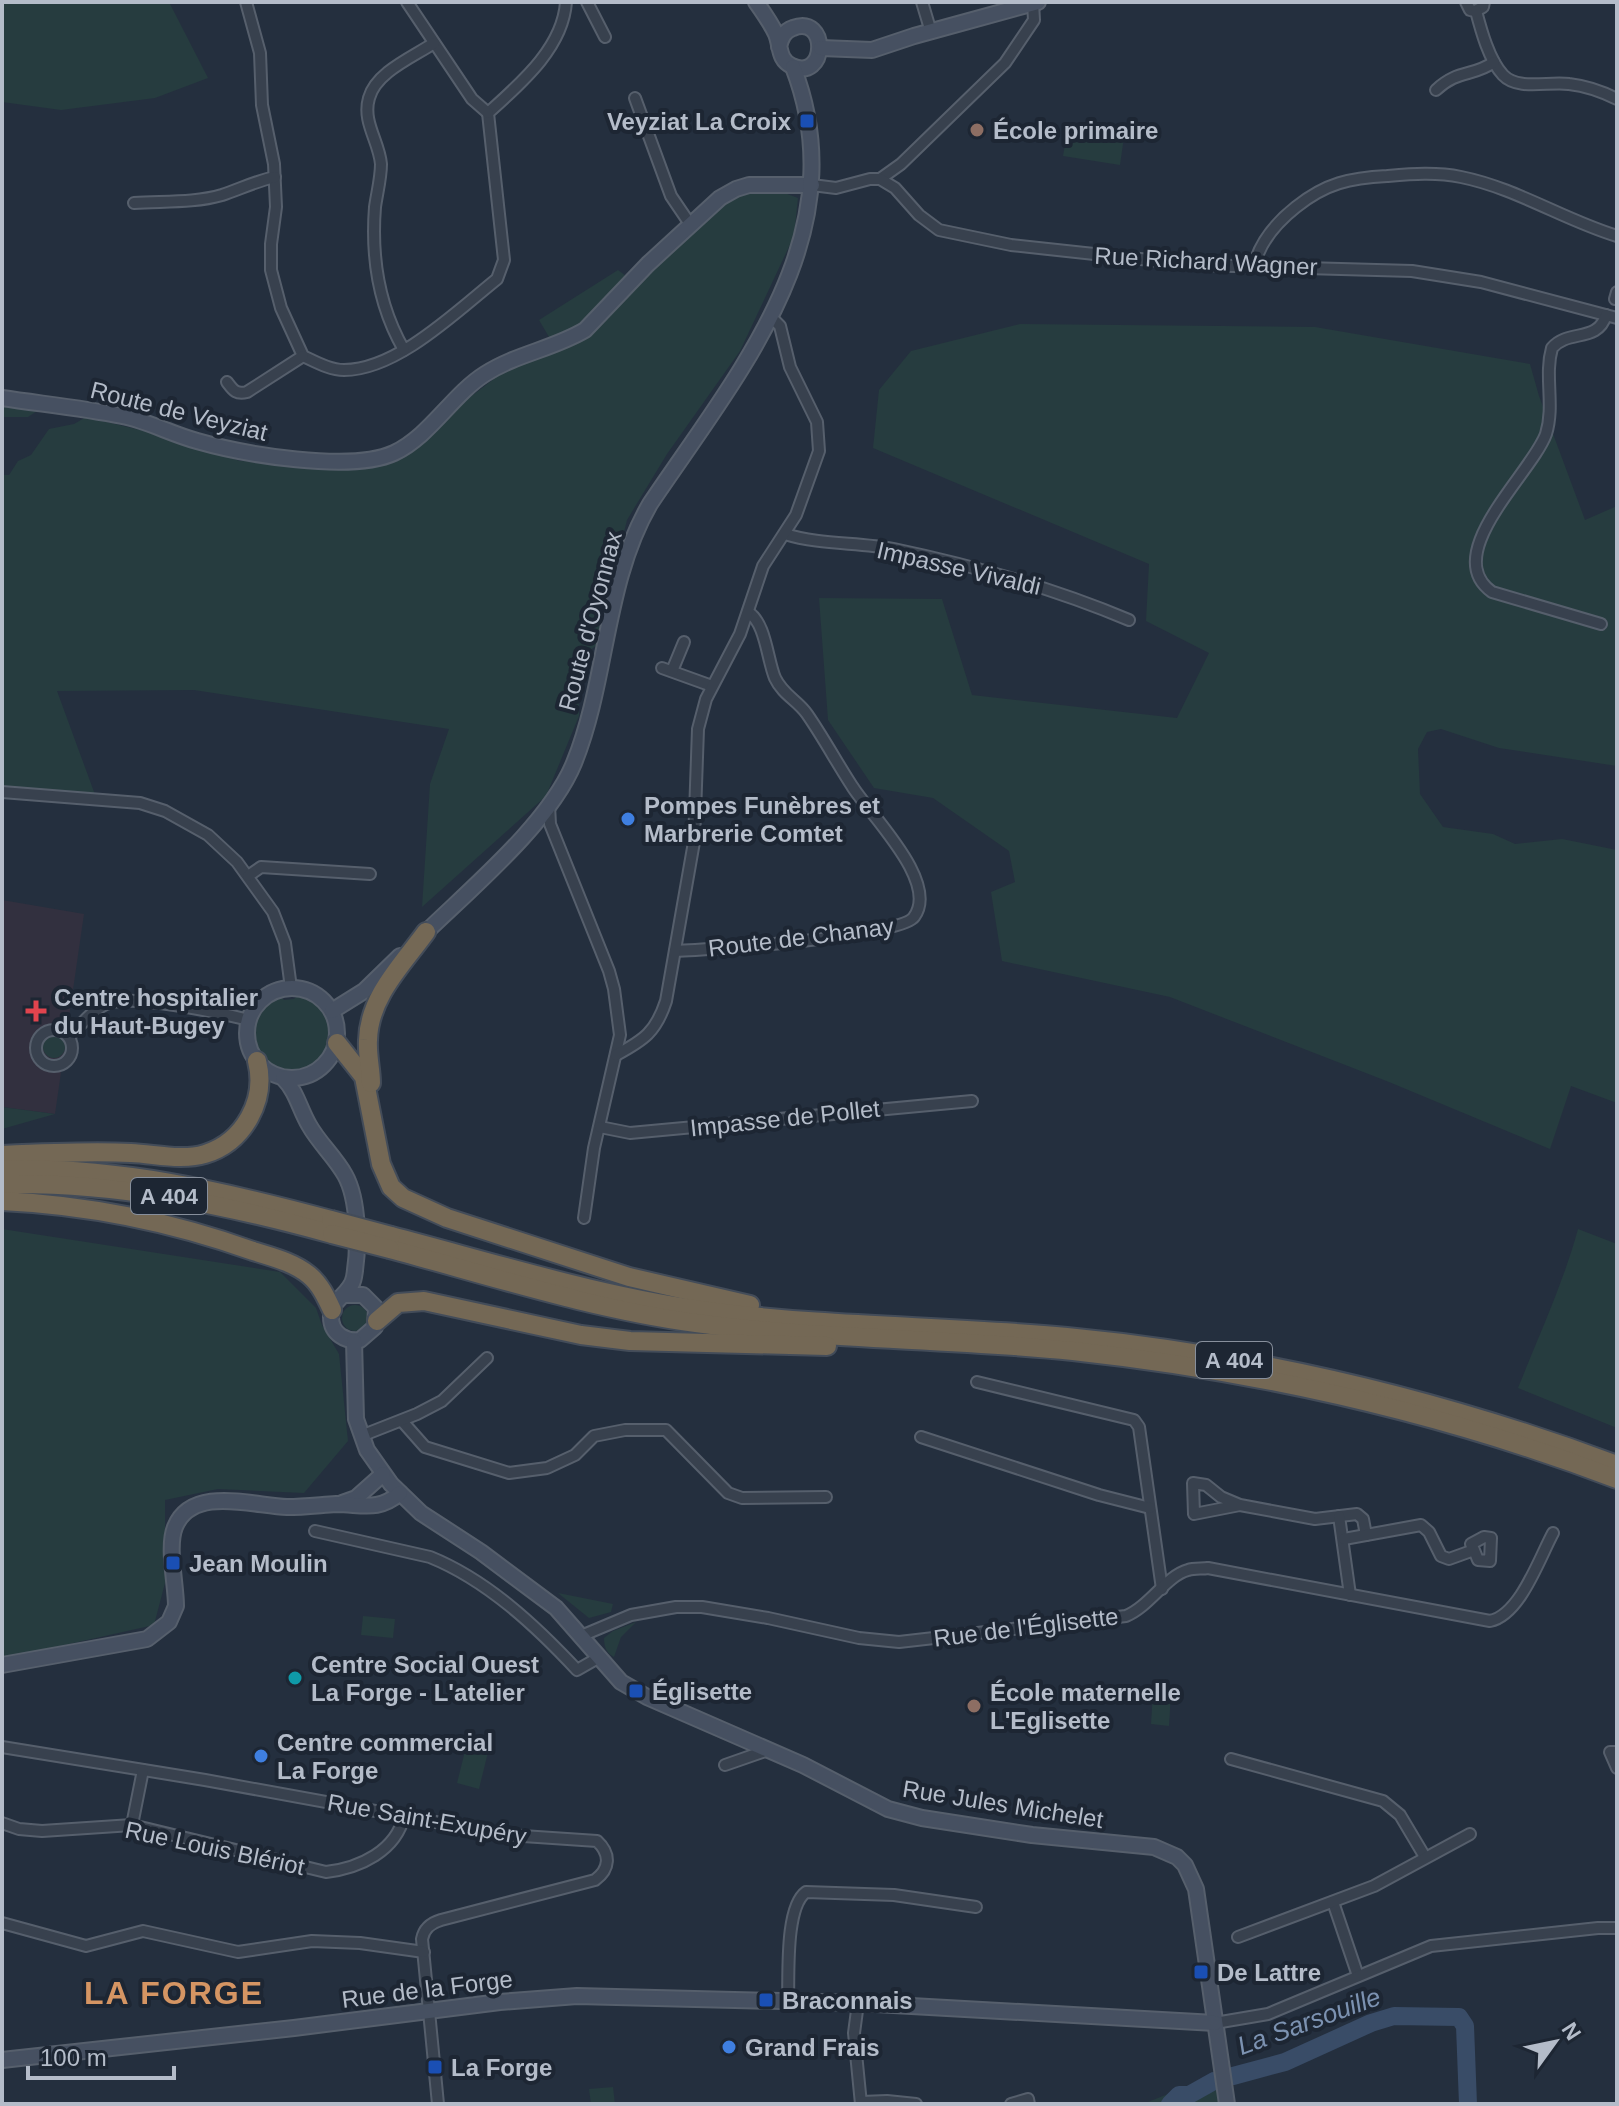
<svg xmlns="http://www.w3.org/2000/svg" width="1619" height="2106" viewBox="0 0 1619 2106" font-family="Helvetica,sans-serif">
<style>
.medical{fill:#32303f}
.green{fill:#263c3f}
.lines{fill:none;stroke-linecap:round;stroke-linejoin:round}
.river{stroke:#394c67;stroke-width:18}
.street-casing{stroke:#565f6c;stroke-width:14}
.secondary-casing{stroke:#565f6c;stroke-width:18}
.highway-casing{stroke:#434c59;stroke-width:22}
.street{stroke:#38414e;stroke-width:10}
.secondary{stroke:#465061;stroke-width:14}
.highway{stroke:#746855;stroke-width:18}
.highway-bridge-casing{stroke:#434c59;stroke-width:22;stroke-linecap:butt}
.highway-bridge{stroke:#746855;stroke-width:18}
.transit-dot{fill:#1a4fb4;stroke:#1d2633;stroke-width:3}
.education-dot{fill:#8d6e63;stroke:#1d2633;stroke-width:3}
.shop-dot{fill:#3f7fe0;stroke:#1d2633;stroke-width:3}
.health-dot{fill:#e0444e;stroke:#1d2633;stroke-width:3}
.culture-dot{fill:#0f9aa8;stroke:#1d2633;stroke-width:3}
.labels{text-anchor:middle;dominant-baseline:central;stroke-width:8;stroke-linejoin:round;paint-order:stroke}
.shield{fill:#1d2633;stroke:#878f9c;stroke-width:2}
.shield-label{font-size:22px;font-weight:bold;fill:#b4bcc9}
.poi-label{font-size:24px;font-weight:bold;fill:#b4bcc9;stroke:#1d2633;text-anchor:start}
.street-label{font-size:24px;fill:#b4bcc9;stroke:#1d2633}
.water-label{font-size:26px;font-style:italic;fill:#7c92b1;stroke:#1d2633}
.district-label{font-size:32px;font-weight:bold;letter-spacing:2px;fill:#d59563;stroke:#1d2633}
</style>
<rect width="100%" height="100%" fill="#242f3e"/>
<path class="medical" d="M2 900 84 914 55 1114 2 1107Z"/>
<g class="green">
<path d="M2 2H169L208 78 155 98 61 110 2 102Z"/>
<path d="M1068 128 1124 137 1120 165 1063 156Z"/>
<path d="M774 189 798 198 794 236 740 351 667 454 627 520 596 646 577 659 572 684 579 705V716L546 796 422 907 430 784 449 729 194 690 57 691 97 800 2 799V475H9L18 461 31 455 49 429 74 424 86 417 161 435 240 461 382 464 549 337 539 320 618 270 634 282 720 204 747 194Z"/>
<path d="M1020 324 1315 327 1530 364 1539 396 1585 520 1617 506V766L1499 748 1441 729 1427 732 1418 749 1420 794 1443 827 1493 834 1515 844 1562 839 1617 850V1103L1571 1086 1550 1149 1389 1082 1170 997 1002 961 991 892 1015 882 1009 851 933 798 874 788 828 720 819 598 942 599 972 695 1177 718 1209 653 1146 621 1149 564 873 448 879 390 911 351Z"/>
<path d="M2 389 46 405 28 417H2Z"/>
<path d="M299 994C316 1001 329 1011 331 1029 332 1042 328 1055 318 1063 274 1100 220 1026 280 996L284 1000 294 999Z"/>
<circle cx="54" cy="1047" r="11"/>
<path d="M2 1107 55 1114 2 1129Z"/>
<path d="M2 1229 280 1272 316 1308 322 1325 339 1354 348 1441 304 1493 218 1489 165 1500V1583L154 1625 2 1659Z"/>
<path d="M1578 1229 1617 1244V1428L1518 1388C1539 1335 1563 1284 1578 1229Z"/>
<circle cx="355" cy="1318" r="13"/>
<path d="M558 1593 613 1604 611 1612 589 1618Z"/>
<path d="M363 1616 395 1619 393 1638 361 1635Z"/>
<path d="M636 1622 621 1637 614 1657C606 1653 604 1646 604 1638L613 1631Z"/>
<path d="M1153 1692 1171 1693 1169 1726 1151 1724Z"/>
<path d="M467 1743 489 1748 479 1789 457 1783Z"/>
<path d="M1215 2075 1219 2104H1143Z"/>
<path d="M613 2087 615 2104H591L589 2089Z"/>
</g>
<g class="lines">
<g class="river">
<path d="M1233 2076 1285 2062 1371 2023 1394 2016 1459 2017 1465 2026 1468 2104"/>
<path d="M1170 2104 1179 2095H1189L1214 2081"/>
</g>
<g class="street-casing">
<g id="street">
<path d="M246 2 260 53 262 105 274 164 276 207 271 244V270L281 308 303 356C316 362 330 370 344 370 397 370 457 311 497 279L504 260 488 113C520 84 563 48 566 2"/>
<path d="M407 2 472 99 488 113"/>
<path d="M587 2 605 37"/>
<path d="M922 2 931 32"/>
<path d="M1466 2 1470 10 1475 11 1483 7 1484 2"/>
<path d="M1476 11C1481 30 1489 60 1503 75 1518 91 1549 81 1569 84 1587 86 1601 91 1617 99"/>
<path d="M1436 90C1458 69 1473 77 1494 62"/>
<path d="M635 98 671 196 690 224"/>
<path d="M880 179 901 164 1005 63 1034 20 1033 3"/>
<path d="M812 185 836 188 870 179H880L895 188 919 215 939 230 1011 245 1196 265 1412 271 1481 282 1617 318"/>
<path d="M134 203C163 201 195 203 222 195 240 189 256 181 275 177"/>
<path d="M1254 266C1260 241 1277 222 1296 207 1326 183 1350 178 1387 176 1412 174 1436 172 1461 177 1516 188 1564 220 1617 236"/>
<path d="M1615 299 1617 292"/>
<path d="M404 350C378 305 371 258 375 207 377 193 381 178 381 164 379 141 362 122 369 98 376 72 413 57 434 43"/>
<path d="M227 382C233 390 236 395 247 392L303 356"/>
<path d="M785 534C820 545 858 542 894 549 975 566 1053 588 1129 620"/>
<path d="M1601 624 1492 592C1439 554 1532 473 1546 434 1555 405 1544 376 1552 348 1568 329 1598 343 1606 315"/>
<path d="M662 668 712 686"/>
<path d="M672 671 684 642"/>
<path d="M2 792 140 803 165 811 208 835 237 862 273 912 285 943 291 988"/>
<path d="M549 805 550 824 609 971 614 989 620 1035 594 1148 584 1218"/>
<path d="M248 876 261 867 370 874"/>
<path d="M675 951C708 950 900 937 914 917 940 882 870 815 852 786 837 763 823 737 807 714 797 700 783 695 775 678 767 659 766 623 748 612"/>
<circle cx="54" cy="1048" r="18"/>
<path d="M69 1037C80 1026 91 1011 106 1004 131 993 220 1013 249 1020"/>
<path d="M616 1055C644 1040 656 1032 666 1001L694 842 698 729 706 699 740 634 763 566 796 515 819 451 817 422 790 367 780 326 772 318"/>
<path d="M600 1127 630 1133 972 1101"/>
<path d="M977 1382 1134 1420 1139 1427 1162 1589"/>
<path d="M402 1421 425 1447 509 1473 547 1468 575 1455 594 1436 625 1430H666L728 1493 742 1498 826 1497"/>
<path d="M361 1436 417 1414 442 1401 487 1358"/>
<path d="M921 1437 1099 1495 1150 1508"/>
<path d="M1240 1505 1194 1514 1193 1483 1206 1485 1221 1497 1240 1505 1315 1519 1357 1514 1363 1519 1366 1535"/>
<path d="M1339 1516 1350 1595"/>
<path d="M315 1531 430 1557C487 1580 536 1626 577 1670L598 1658"/>
<path d="M1344 1539 1421 1525 1429 1532 1441 1556 1449 1559 1474 1550 1471 1544 1484 1537 1491 1538 1490 1561 1478 1560 1474 1550"/>
<path d="M581 1636 631 1615 676 1607H702L768 1618 859 1638 899 1642 1126 1616C1150 1606 1166 1576 1188 1570 1194 1568 1202 1569 1208 1568L1490 1621C1520 1615 1539 1559 1553 1533"/>
<path d="M2 1747 205 1780 507 1835 597 1841C611 1854 610 1869 595 1880L441 1920C431 1923 424 1928 422 1939L438 2104"/>
<path d="M1617 1752H1610L1617 1768"/>
<path d="M1231 1759 1383 1801 1400 1815 1425 1857"/>
<path d="M725 1765 768 1750"/>
<path d="M2 1823 19 1829 42 1831 132 1825 326 1872C360 1868 396 1851 404 1816"/>
<path d="M132 1825 143 1770"/>
<path d="M1333 1902 1358 1976"/>
<path d="M2 1923 86 1946 143 1931 238 1952 312 1941 360 1943 424 1952"/>
<path d="M1238 1937 1374 1886 1470 1834"/>
<path d="M788 2000C789 1975 785 1907 806 1892L894 1895 976 1907"/>
<path d="M858 2003 854 2033 861 2104"/>
<path d="M1215 2023 1268 2014 1431 1946 1598 1928H1617"/>
<path d="M861 2102 887 2101 916 2104"/>
<path d="M1011 2104 1028 2099 1029 2104"/>
</g>
</g>
<g class="secondary-casing">
<g id="secondary">
<path d="M756 2C763 12 771 23 776 34 781 46 778 60 792 66 827 82 829 14 793 28 784 31 781 38 779 47"/>
<path d="M821 48 872 50 914 36 1038 2"/>
<path d="M2 398C42 404 83 408 122 416 148 421 171 434 197 441 242 454 351 473 394 453 430 436 452 395 485 374 516 354 553 349 585 330L648 264 720 198 736 189 749 185H812"/>
<path d="M421 937C469 890 549 824 574 763 608 679 604 583 650 504 738 373 858 235 793 67"/>
<circle cx="292" cy="1033" r="45"/>
<path d="M332 1011 364 991 400 956"/>
<path d="M283 1078C297 1092 299 1108 309 1125 319 1143 335 1157 345 1175 359 1200 359 1248 354 1277 351 1295 330 1299 331 1317 331 1334 346 1342 360 1340L375 1327 376 1308 363 1295H346"/>
<path d="M354 1341 356 1419 367 1450 391 1484 421 1513 481 1552 556 1608 621 1682 647 1697 803 1765 888 1809 922 1818 1032 1835 1154 1847 1177 1857 1185 1865 1196 1889 1227 2104"/>
<path d="M342 1503 356 1498 383 1474"/>
<path d="M2 1665 147 1639 169 1622 176 1606C176 1584 167 1547 175 1527 192 1485 254 1506 287 1507 304 1507 320 1505 336 1504 362 1504 378 1512 400 1493"/>
<path d="M2 2060 294 2028 500 2002 577 1996 858 2003 1215 2023"/>
</g>
</g>
<g class="highway-casing">
<g id="highway">
<path d="M337 1043 364 1077 381 1164 391 1187 403 1198 447 1218 629 1277 750 1305"/>
<path d="M371 1083C371 1069 367 1055 368 1040 369 997 402 965 426 932"/>
<path d="M2 1155C45 1153 88 1151 131 1153 155 1154 182 1161 205 1154 244 1142 267 1100 257 1061"/>
<path d="M2 1170C115 1166 223 1191 331 1220"/>
<path d="M2 1184C116 1182 223 1204 332 1234"/>
<path d="M2 1201C88 1205 172 1222 253 1251 272 1257 293 1262 309 1275 320 1284 326 1297 332 1310"/>
<path d="M391 1236C498 1264 605 1298 715 1312 832 1327 950 1326 1067 1337 1255 1355 1440 1399 1617 1465"/>
<path d="M390 1249C491 1276 592 1309 696 1323 821 1340 947 1338 1073 1351 1258 1371 1443 1413 1617 1479"/>
<path d="M377 1321 398 1303 424 1301 581 1335 630 1341 827 1346"/>
</g>
</g>
<use href="#street" class="street"/>
<use href="#secondary" class="secondary"/>
<use href="#highway" class="highway"/>
<g class="highway-bridge-casing">
<g id="highway-bridge">
<path d="M331 1220 391 1236"/>
<path d="M332 1234 390 1249"/>
</g>
</g>
<use href="#highway-bridge" class="highway-bridge"/>
</g>
<g class="transit-dot">
<rect x="799" y="113" width="16" height="16" rx="4"/>
<rect x="165" y="1555" width="16" height="16" rx="4"/>
<rect x="628" y="1683" width="16" height="16" rx="4"/>
<rect x="1193" y="1964" width="16" height="16" rx="4"/>
<rect x="758" y="1992" width="16" height="16" rx="4"/>
<rect x="427" y="2059" width="16" height="16" rx="4"/>
</g>
<g class="education-dot">
<circle cx="977" cy="130" r="8"/>
<circle cx="974" cy="1706" r="8"/>
</g>
<g class="shop-dot">
<circle cx="628" cy="819" r="8"/>
<circle cx="261" cy="1756" r="8"/>
<circle cx="729" cy="2047" r="8"/>
</g>
<path class="health-dot" d="M32 999h8v8h8v8h-8v8h-8v-8h-8v-8h8z"/>
<circle class="culture-dot" cx="295" cy="1678" r="8"/>
<g class="labels">
<g class="shield">
<rect x="131" y="1178" width="76" height="36" rx="6"/>
<rect x="1196" y="1342" width="76" height="36" rx="6"/>
</g>
<g class="shield-label">
<text x="169" y="1196">A 404</text>
<text x="1234" y="1360">A 404</text>
</g>
<g class="poi-label">
<text x="791" y="121" text-anchor="end">Veyziat La Croix</text>
<text x="993" y="130">École primaire</text>
<text x="644" y="805">Pompes Funèbres et<tspan x="644" dy="28">Marbrerie Comtet</tspan></text>
<text x="54" y="997">Centre hospitalier<tspan x="54" dy="28">du Haut-Bugey</tspan></text>
<text x="189" y="1563">Jean Moulin</text>
<text x="311" y="1664">Centre Social Ouest<tspan x="311" dy="28">La Forge - L'atelier</tspan></text>
<text x="652" y="1691">Églisette</text>
<text x="990" y="1692">École maternelle<tspan x="990" dy="28">L'Eglisette</tspan></text>
<text x="277" y="1742">Centre commercial<tspan x="277" dy="28">La Forge</tspan></text>
<text x="1217" y="1972">De Lattre</text>
<text x="782" y="2000">Braconnais</text>
<text x="745" y="2047">Grand Frais</text>
<text x="451" y="2067">La Forge</text>
</g>
<g class="street-label">
<text transform="translate(1206 261) rotate(3)">Rue Richard Wagner</text>
<text transform="translate(179 411) rotate(14)">Route de Veyziat</text>
<text transform="translate(959 568) rotate(13)">Impasse Vivaldi</text>
<text transform="translate(590 621) rotate(-75)">Route d'Oyonnax</text>
<text transform="translate(801 937) rotate(-7)">Route de Chanay</text>
<text transform="translate(785 1118) rotate(-6)">Impasse de Pollet</text>
<text transform="translate(1026 1627) rotate(-7)">Rue de l'Églisette</text>
<text transform="translate(1003 1804) rotate(9)">Rue Jules Michelet</text>
<text transform="translate(427 1819) rotate(10)">Rue Saint-Exupéry</text>
<text transform="translate(215 1848) rotate(12)">Rue Louis Blériot</text>
<text transform="translate(427 1989) rotate(-7)">Rue de la Forge</text>
</g>
<g class="water-label">
<text transform="translate(1309 2021) rotate(-20)">La Sarsouille</text>
</g>
<g class="district-label">
<text x="174" y="1993">LA FORGE</text>
</g>
</g>
<rect width="1619" height="2106" fill="none" stroke="#b4bcc9" stroke-width="8"/>
<g transform="translate(1555 2042) rotate(57)" stroke="#1d2633" stroke-width="6" paint-order="stroke">
<path d="M0-6L14 30L0 20L-14 30Z" fill="#b4bcc9"/>
<text y="-12" font-size="22" font-weight="bold" text-anchor="middle" fill="#b4bcc9">N</text>
</g>
<path d="M28 2066v12h146v-12" fill="none" stroke="#b4bcc9" stroke-width="4"/>
<text x="40" y="2066" font-size="24" fill="#b4bcc9" stroke="#1d2633" stroke-width="6" paint-order="stroke">100 m</text>
</svg>
